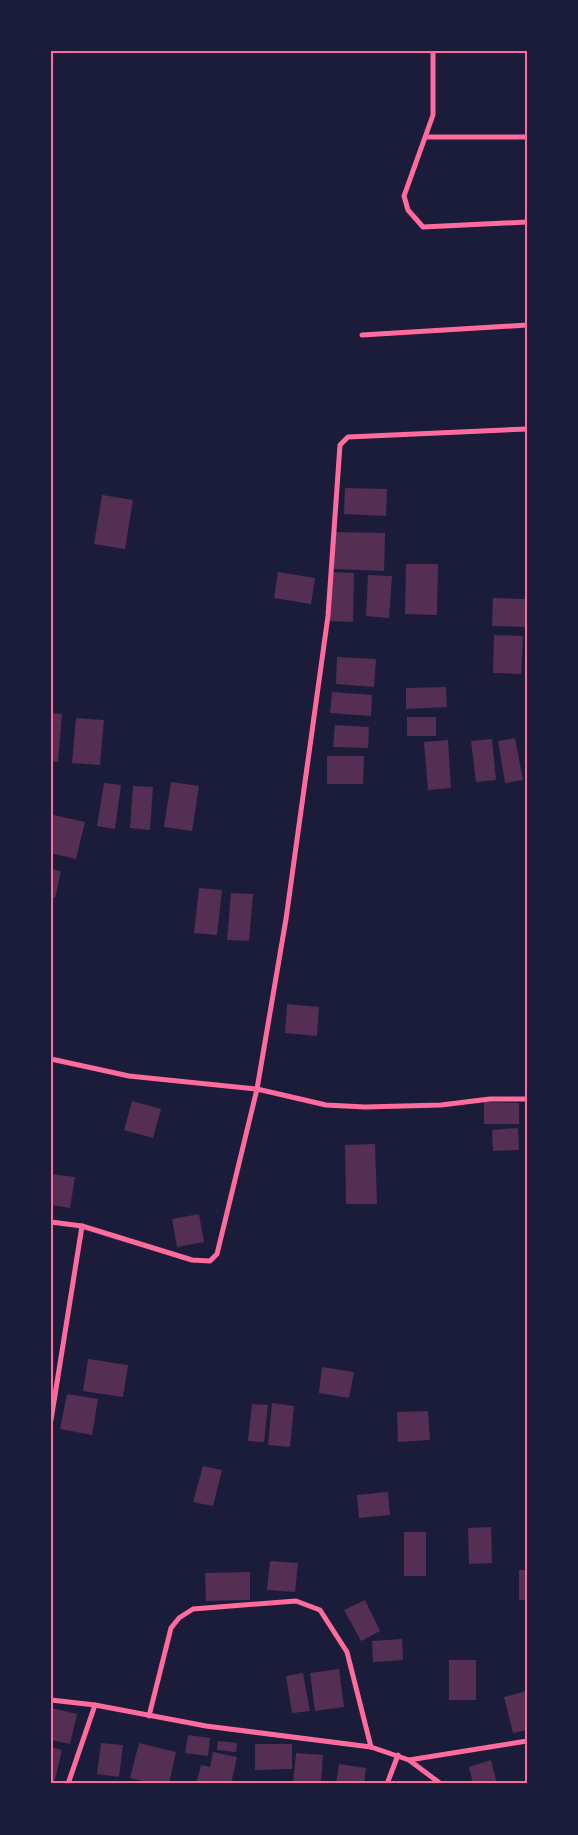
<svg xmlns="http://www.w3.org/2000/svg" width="578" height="1835" viewBox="0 0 578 1835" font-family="Rubik,sans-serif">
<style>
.building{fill:#542f53}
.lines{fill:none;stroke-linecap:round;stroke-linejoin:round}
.minor{stroke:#ff6b9d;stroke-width:5}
.neatline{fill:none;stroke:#ff6b9d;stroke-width:2}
</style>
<rect width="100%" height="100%" fill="#1b1b3a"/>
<g class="building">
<path d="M345 488 387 489 386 516 344 514Z"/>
<path d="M102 495 133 500 125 549 94 544Z"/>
<path d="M334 532 385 533 384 571 334 569Z"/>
<path d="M406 564H438L437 615 405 614Z"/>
<path d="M278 572 315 578 311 604 274 598Z"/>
<path d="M331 572 354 573 353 622 330 621Z"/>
<path d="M368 575 392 576 389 618 366 616Z"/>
<path d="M493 598 527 599V627L492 626Z"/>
<path d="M494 635 523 636 521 674 493 673Z"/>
<path d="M337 657 376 659 374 687 336 684Z"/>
<path d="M446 687 447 707 406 709V688Z"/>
<path d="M332 692 372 695 371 716 330 713Z"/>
<path d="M51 713 62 714 58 762 51 761Z"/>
<rect x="407" y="717" width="29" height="19"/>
<path d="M76 718 104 720 100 765 72 763Z"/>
<path d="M335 725 369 727 368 748 333 747Z"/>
<path d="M515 738 523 780 505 783 498 741Z"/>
<path d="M492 739 496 780 476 782 471 741Z"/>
<path d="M448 740 451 788 428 790 424 742Z"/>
<path d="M327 756H364L363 784H327Z"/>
<path d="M171 782 199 786 192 831 164 827Z"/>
<path d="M104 783 121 785 115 829 97 826Z"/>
<path d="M133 786 153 787 150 830 130 828Z"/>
<path d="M53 815 85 822 76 859 51 853Z"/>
<path d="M51 869 61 871 55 898 51 897Z"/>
<path d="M199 888 222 890 217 935 194 933Z"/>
<path d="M231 893 253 894 249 941 227 940Z"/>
<path d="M287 1004 319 1007 317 1036 285 1033Z"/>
<path d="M132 1101 161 1109 153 1138 124 1130Z"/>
<path d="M484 1102 519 1103V1124H484Z"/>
<path d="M518 1128 519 1150 493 1151 492 1130Z"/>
<path d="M375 1144 377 1204H346L345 1145Z"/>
<path d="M51 1174 75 1177 70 1208 51 1205Z"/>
<path d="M199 1214 204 1242 177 1247 172 1219Z"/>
<path d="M88 1359 128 1365 123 1397 83 1391Z"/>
<path d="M322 1367 354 1372 349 1398 319 1393Z"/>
<path d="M67 1394 98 1399 92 1435 60 1429Z"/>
<path d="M272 1403 294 1406 290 1447 268 1445Z"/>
<path d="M252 1404 268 1405 264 1442 248 1441Z"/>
<path d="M428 1411 430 1440 398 1442 397 1412Z"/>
<path d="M203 1466 222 1470 213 1506 193 1502Z"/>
<path d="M388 1492 390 1515 359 1518 357 1495Z"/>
<path d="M491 1527 492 1563 469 1564 468 1528Z"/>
<rect x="404" y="1532" width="22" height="44"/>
<path d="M270 1561 298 1563 295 1592 267 1590Z"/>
<rect x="519" y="1570" width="8" height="30"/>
<path d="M250 1572V1600L206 1601 205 1573Z"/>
<path d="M365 1600 380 1631 361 1641 344 1610Z"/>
<path d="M402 1639 403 1660 373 1662 372 1641Z"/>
<rect x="449" y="1660" width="27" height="40"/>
<path d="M339 1669 344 1707 315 1711 310 1673Z"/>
<path d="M303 1673 310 1711 292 1713 286 1676Z"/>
<path d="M527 1691V1730L513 1733 504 1697Z"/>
<path d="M51 1708 77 1714 70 1744 51 1740Z"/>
<path d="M188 1735 210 1738 208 1756 185 1753Z"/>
<path d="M218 1741 237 1743 236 1752 217 1750Z"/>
<path d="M101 1743 123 1745 119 1777 97 1774Z"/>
<path d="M139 1743 176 1752 169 1784H155L130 1778Z"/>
<path d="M255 1744H292V1769L255 1770Z"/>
<path d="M51 1747 62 1750 54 1784H51Z"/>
<path d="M213 1752 237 1757 231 1784H196L201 1765 210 1767Z"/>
<path d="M296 1753 323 1755 321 1781 335 1784H293Z"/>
<path d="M491 1760 497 1784H473L469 1767Z"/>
<path d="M339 1764 366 1768 364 1784H336Z"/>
</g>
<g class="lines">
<g class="minor">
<path d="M433 51V115L404 196 408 210 423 227 527 222"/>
<path d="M426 137H527"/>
<path d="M362 335 527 325"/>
<path d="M51 1059 129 1076 257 1089 326 1105 365 1107 441 1105 490 1099H527"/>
<path d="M51 1222 82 1226 192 1260 210 1261 217 1254 257 1089 286 919 328 616 340 445 348 437 527 429"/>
<path d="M51 1420 82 1226"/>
<path d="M51 1700 95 1705 206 1726 371 1747 409 1760 441 1784"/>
<path d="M149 1716 171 1628 179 1618 193 1609 296 1601 320 1610 347 1652 371 1747"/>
<path d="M409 1760 527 1741"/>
<path d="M68 1784 95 1705"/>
<path d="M387 1784 398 1755"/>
</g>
</g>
<rect width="578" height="1835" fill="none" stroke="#1b1b3a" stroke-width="105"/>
<rect x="52" y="52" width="474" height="1730" class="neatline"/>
</svg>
